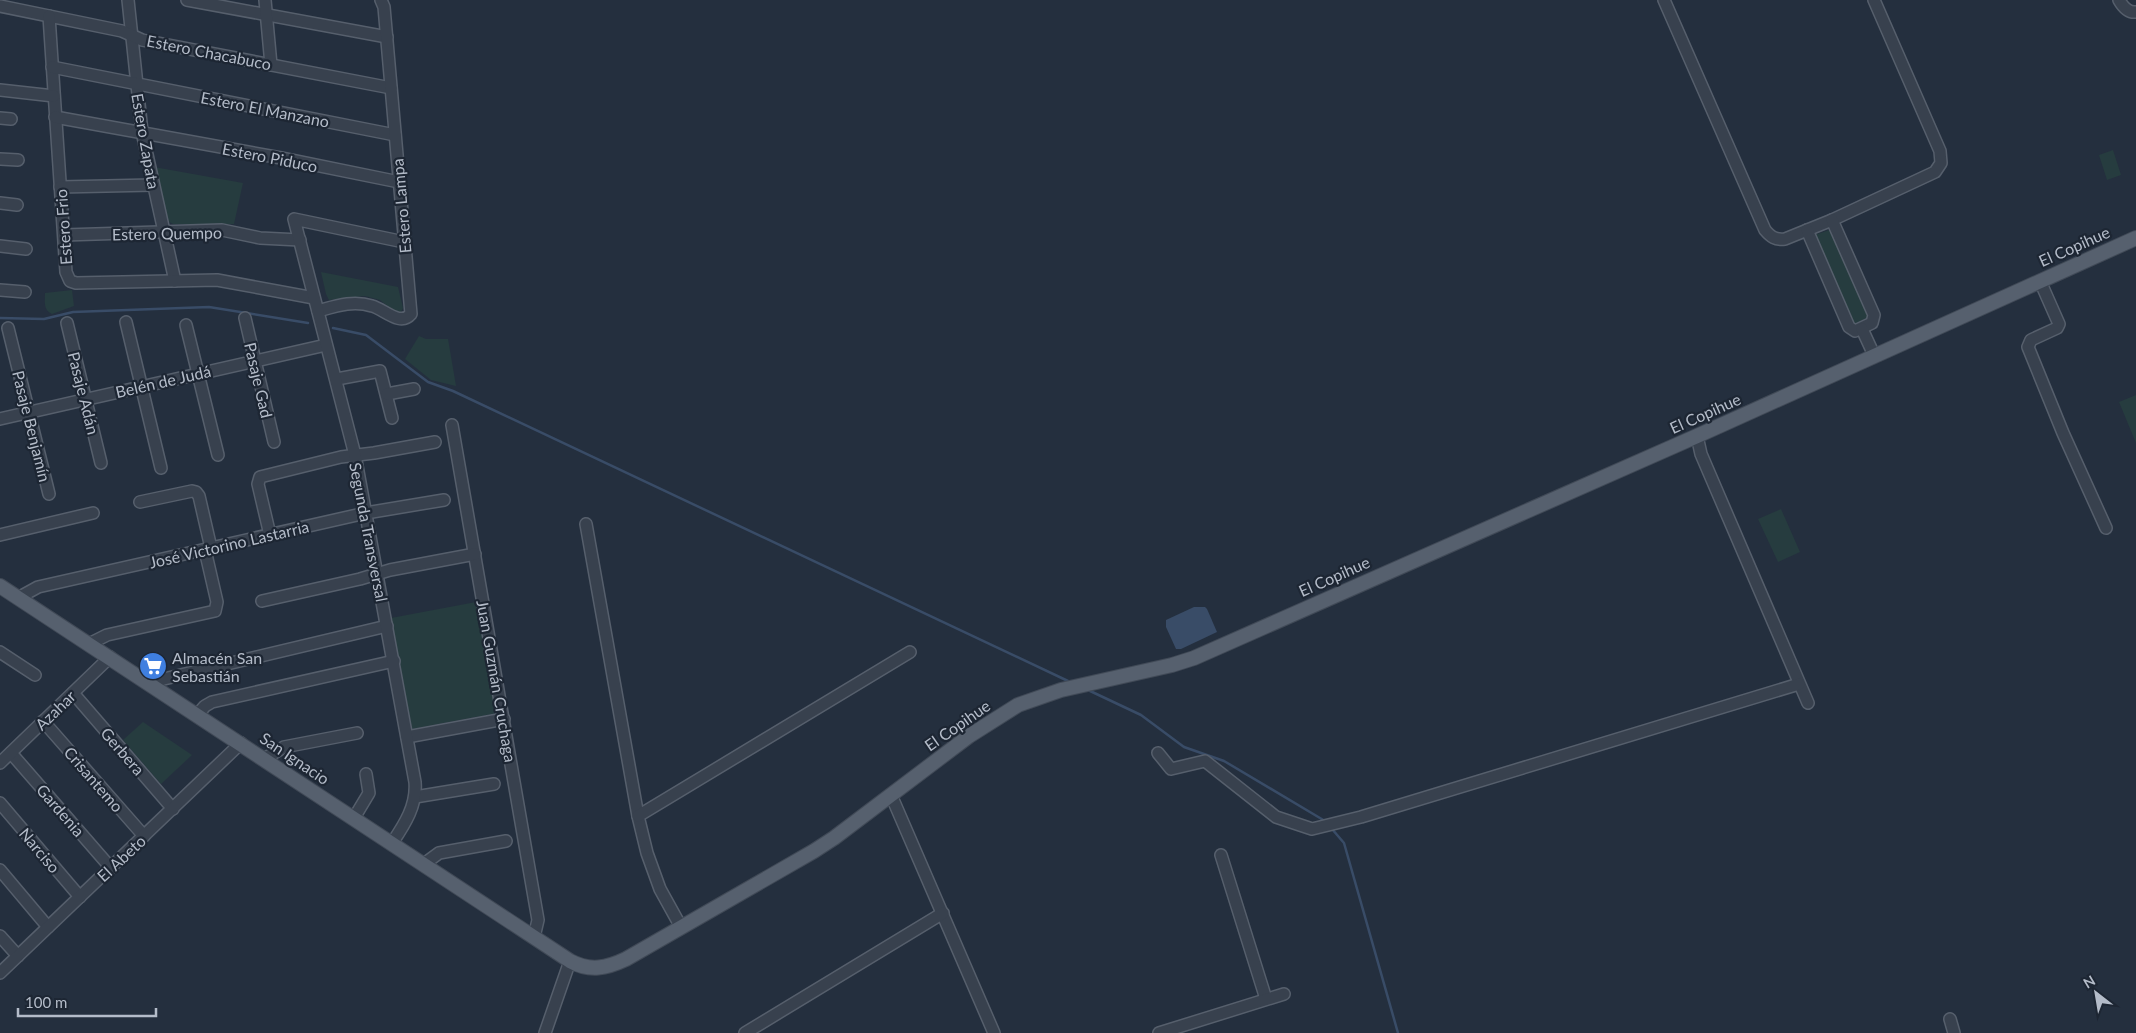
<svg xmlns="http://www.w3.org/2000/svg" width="2136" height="1033" viewBox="0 0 2136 1033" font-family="Lato,sans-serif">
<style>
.green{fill:#263c3f}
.water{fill:#394c67}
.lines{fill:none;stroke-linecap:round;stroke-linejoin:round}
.stream{stroke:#394c67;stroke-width:2.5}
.minor-casing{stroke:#565f6c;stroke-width:14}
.major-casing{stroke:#414a57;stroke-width:16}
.minor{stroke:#38414e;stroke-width:11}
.major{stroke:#56606e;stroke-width:14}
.labels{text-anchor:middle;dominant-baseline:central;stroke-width:4.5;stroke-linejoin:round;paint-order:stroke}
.street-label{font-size:16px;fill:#b4bcc9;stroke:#1d2633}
.poi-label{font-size:16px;fill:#b4bcc9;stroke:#1d2633;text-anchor:start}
</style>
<rect width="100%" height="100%" fill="#242f3e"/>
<g class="green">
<path d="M2113 150 2121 175 2107 180 2099 155Z"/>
<path d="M154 167 243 183 234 224H173L166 220Z"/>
<path d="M1832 229 1869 317 1854 324 1815 235Z"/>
<path d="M321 272 398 287 403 308 401 312 396 313 380 300 365 296 329 300 326 294Z"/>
<path d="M72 290 74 306 52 314C43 310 45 302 45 293Z"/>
<path d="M419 336 426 339H448L456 386 431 380 405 359Z"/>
<path d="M2136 395V443L2119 402Z"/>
<path d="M1781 509 1800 552 1778 562 1758 519Z"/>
<path d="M476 602 497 713 412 729 391 618Z"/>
<path d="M143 722 192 755 161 784 123 740Z"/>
</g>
<path class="water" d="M1194 607H1205L1207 609 1217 632 1181 649H1176L1166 627V620Z"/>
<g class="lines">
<g class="stream">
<path d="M0 318 44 319 73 312 209 307 308 323"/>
<path d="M333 328 366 335 428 382 453 391 1068 681"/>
<path d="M1088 690 1141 715 1184 747 1224 761 1325 821"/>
<path d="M1332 829 1344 843 1398 1033"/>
</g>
<g class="minor-casing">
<g id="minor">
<path d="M128 0 142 132 175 281"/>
<path d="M187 0 387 37"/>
<path d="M265 0 271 65"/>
<path d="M1664 0 1765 230C1771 237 1775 240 1785 239L1832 220 1935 172 1941 163 1940 151 1874 0"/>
<path d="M2119 0C2123 7 2128 13 2136 12"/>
<path d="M0 6 122 31 142 40 391 88"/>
<path d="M49 16 66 272 70 281 76 283 217 280 314 298"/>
<path d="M52 67 395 135"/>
<path d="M0 90 54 96"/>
<path d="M55 117 281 158 399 182"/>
<path d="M0 118 11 119"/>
<path d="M0 159 18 160"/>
<path d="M60 187 153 185"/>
<path d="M0 203 17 205"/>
<path d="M1807 230 1849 327 1855 331 1872 323 1874 315 1832 220"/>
<path d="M64 235 222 230 260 238 300 240"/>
<path d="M0 246 26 249"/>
<path d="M2040 281 2059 324 2057 328 2031 340 2028 347 2063 433 2106 528"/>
<path d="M0 290 25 292"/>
<path d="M318 311C336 306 353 300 372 306 384 309 400 327 411 314L384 7 381 0"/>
<path d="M245 318 274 442"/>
<path d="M126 322 161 468"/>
<path d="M67 323 101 463"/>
<path d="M186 325 218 455"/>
<path d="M8 328 49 494"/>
<path d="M1862 329 1874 355"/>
<path d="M337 379 380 371 392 418"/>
<path d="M387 394 414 389"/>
<path d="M0 419 326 345"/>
<path d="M452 425 538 920 534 937"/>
<path d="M1697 436 1701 454 1808 703"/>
<path d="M140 502 192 491 196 492 199 496 211 548"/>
<path d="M586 524 638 816 647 853 660 889 681 927"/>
<path d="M0 535 93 513"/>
<path d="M270 535 258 484 260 477 341 457 374 453 435 442"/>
<path d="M18 598 38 587 366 513 444 500"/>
<path d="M262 601 360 579 390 570 475 554"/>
<path d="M89 644 107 635 215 611 217 602 205 550"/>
<path d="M0 652 35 675"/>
<path d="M147 683 387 626"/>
<path d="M73 693 173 809"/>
<path d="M197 715 205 706 212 702 394 661"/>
<path d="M43 721 144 836"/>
<path d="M407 737 504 719"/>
<path d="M11 753 111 868"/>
<path d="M1158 753 1171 769 1205 761 1276 817 1312 829 1361 817 1799 684"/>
<path d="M264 759 284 747 357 733"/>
<path d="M0 763 110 657"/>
<path d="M891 795 994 1033"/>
<path d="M415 797 494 784"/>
<path d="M0 803 80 897"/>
<path d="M638 816 910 652"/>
<path d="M354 818 369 793 366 774"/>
<path d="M392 843C405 824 417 805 415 782L355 455 294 219 404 242"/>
<path d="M1221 855 1266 999"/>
<path d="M424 864 439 853 506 841"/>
<path d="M0 870 48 927"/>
<path d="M0 936 18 956"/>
<path d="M0 973 241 743"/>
<path d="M1950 1019 1954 1033"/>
<path d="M545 1033 570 961"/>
<path d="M745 1033 943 913"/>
<path d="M1159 1033 1284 994"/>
</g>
</g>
<g class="major-casing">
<path id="major" d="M0 586 570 961C590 972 607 968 626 959L814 851 834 838 969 736 1018 705 1061 690 1172 665 1194 658 1697 436 2136 238"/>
</g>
<use href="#minor" class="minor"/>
<use href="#major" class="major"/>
</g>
<defs>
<g id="supermarket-disc" transform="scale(1.4375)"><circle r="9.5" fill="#3f7fe0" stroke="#1d2633"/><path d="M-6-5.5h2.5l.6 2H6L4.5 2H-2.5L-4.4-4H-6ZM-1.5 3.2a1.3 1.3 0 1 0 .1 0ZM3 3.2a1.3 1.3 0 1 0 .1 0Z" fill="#fff"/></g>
</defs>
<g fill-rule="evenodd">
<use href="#supermarket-disc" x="153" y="666"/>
</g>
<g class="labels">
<g class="street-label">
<text transform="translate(209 52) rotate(11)">Estero Chacabuco</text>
<text transform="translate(265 109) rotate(11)">Estero El Manzano</text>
<text transform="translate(146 141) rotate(80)">Estero Zapata</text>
<text transform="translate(270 157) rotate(11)">Estero Piduco</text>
<text transform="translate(401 206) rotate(-95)">Estero Lampa</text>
<text transform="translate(63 227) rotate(-94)">Estero Frio</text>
<text transform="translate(167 233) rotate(-1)">Estero Quempo</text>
<text transform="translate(2074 246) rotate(-24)">El Copihue</text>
<text transform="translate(259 380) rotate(77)">Pasaje Gad</text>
<text transform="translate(163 381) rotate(-13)">Belén de Judá</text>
<text transform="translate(84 393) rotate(76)">Pasaje Adán</text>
<text transform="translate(1705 413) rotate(-24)">El Copihue</text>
<text transform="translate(32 426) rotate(76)">Pasaje Benjamín</text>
<text transform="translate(369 532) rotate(79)">Segunda Transversal</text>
<text transform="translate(229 544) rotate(-13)">José Victorino Lastarria</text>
<text transform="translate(1334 576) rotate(-24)">El Copihue</text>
<text transform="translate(497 681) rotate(80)">Juan Guzmán Cruchaga</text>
<text transform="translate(55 710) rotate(-44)">Azahar</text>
<text transform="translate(957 725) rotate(-35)">El Copihue</text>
<text transform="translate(123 751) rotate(49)">Gerbera</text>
<text transform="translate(295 758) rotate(34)">San Ignacio</text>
<text transform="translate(94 779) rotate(49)">Crisantemo</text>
<text transform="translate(61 810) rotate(49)">Gardenia</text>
<text transform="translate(40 850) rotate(50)">Narciso</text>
<text transform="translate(121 858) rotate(-43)">El Abeto</text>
</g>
<g class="poi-label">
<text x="172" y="657">Almacén San<tspan x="172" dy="18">Sebastián</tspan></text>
</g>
</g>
<g transform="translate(2096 993) rotate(329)" stroke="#1d2633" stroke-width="4" paint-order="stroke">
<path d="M0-4L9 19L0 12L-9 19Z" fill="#b4bcc9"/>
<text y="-8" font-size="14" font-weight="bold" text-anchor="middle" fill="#b4bcc9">N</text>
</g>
<path d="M18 1008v8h138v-8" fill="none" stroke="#b4bcc9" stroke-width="2.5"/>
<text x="25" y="1008" font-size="15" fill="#b4bcc9" stroke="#1d2633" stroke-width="4" paint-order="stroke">100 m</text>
</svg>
